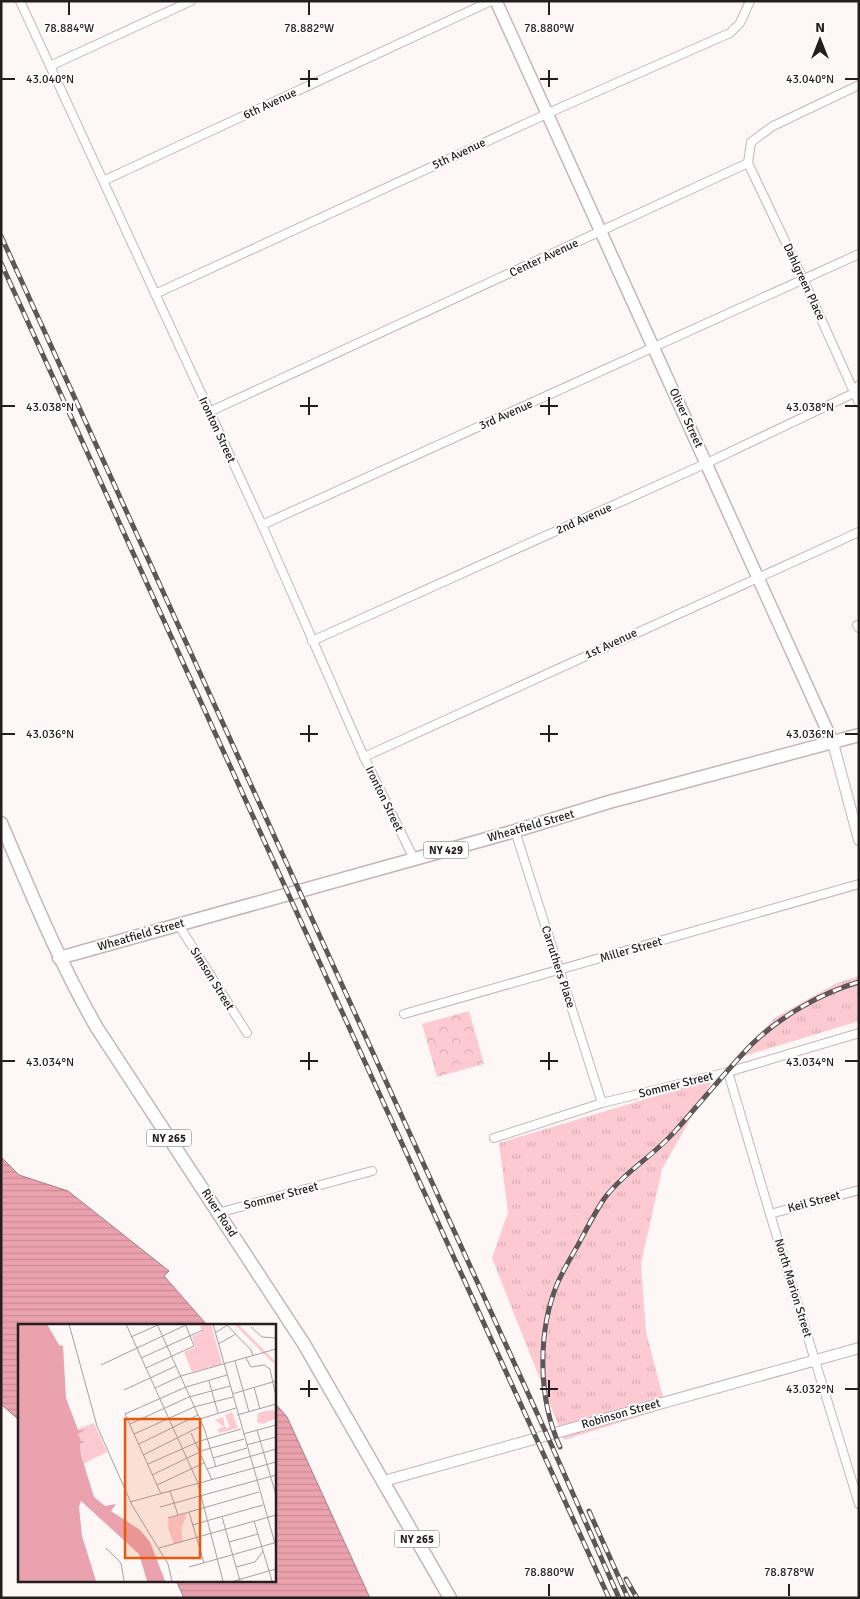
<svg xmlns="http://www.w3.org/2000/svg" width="860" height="1599" viewBox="0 0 860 1599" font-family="Signika,sans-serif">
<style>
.grass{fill:url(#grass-tufts)}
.forest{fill:url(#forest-crowns)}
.water{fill:url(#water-rules);stroke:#af7a83}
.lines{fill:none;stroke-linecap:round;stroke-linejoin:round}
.minor-casing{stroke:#c4b6b8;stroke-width:10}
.tertiary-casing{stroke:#c4b6b8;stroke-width:12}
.secondary-casing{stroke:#c4b6b8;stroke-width:14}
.primary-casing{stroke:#c4b6b8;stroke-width:15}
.minor{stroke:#fff;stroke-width:8}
.tertiary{stroke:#fff;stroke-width:10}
.secondary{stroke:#fff;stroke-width:11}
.primary{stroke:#fff;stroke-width:12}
.rail-casing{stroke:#5d5758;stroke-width:5}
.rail{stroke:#fff;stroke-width:3;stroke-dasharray:9;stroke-linecap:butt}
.ticks{fill:none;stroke:#241e1f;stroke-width:2}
.labels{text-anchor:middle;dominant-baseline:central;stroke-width:4;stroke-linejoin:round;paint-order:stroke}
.shield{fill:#fff;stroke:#666262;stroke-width:1}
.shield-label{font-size:11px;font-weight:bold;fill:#241e1f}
.street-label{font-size:12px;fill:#241e1f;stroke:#fff}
.inset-road{fill:none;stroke:#a6a0a1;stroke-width:1}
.view{fill:#e8590c;fill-opacity:0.15;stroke:#e8590c;stroke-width:2.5}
.inset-edge{fill:none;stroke:#241e1f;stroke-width:2.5}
.ticks-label{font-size:12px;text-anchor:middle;fill:#241e1f;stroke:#fff;stroke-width:4;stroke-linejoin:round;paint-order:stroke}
</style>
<defs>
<pattern id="grass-tufts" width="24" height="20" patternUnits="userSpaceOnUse" patternTransform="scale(1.25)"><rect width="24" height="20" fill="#fdcad2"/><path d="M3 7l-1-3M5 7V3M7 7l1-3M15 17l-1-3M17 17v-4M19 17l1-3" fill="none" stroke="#d9adb4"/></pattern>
<pattern id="forest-crowns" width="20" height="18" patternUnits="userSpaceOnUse" patternTransform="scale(1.25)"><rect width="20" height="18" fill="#fdcad2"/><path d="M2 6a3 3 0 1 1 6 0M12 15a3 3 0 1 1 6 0" fill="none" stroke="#d9adb4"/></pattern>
<pattern id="water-rules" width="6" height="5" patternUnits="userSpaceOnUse" patternTransform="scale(1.25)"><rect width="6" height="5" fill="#eaa2ae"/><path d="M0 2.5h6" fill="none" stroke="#c98b95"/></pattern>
</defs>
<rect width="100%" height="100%" fill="#fdf7f8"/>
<g class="grass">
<path d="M859 976V1021L734 1059 776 1017 837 983Z"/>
<path d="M713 1079 662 1169 641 1264 646 1332 666 1408 564 1440 492 1258 508 1212 499 1143Z"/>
</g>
<path class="forest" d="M469 1011 484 1064 437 1077 422 1024Z"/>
<g class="water">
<path d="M1 1157 19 1175 68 1191 169 1271 164 1276 207 1325H19V1420L1 1404Z"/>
<path d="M274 1402 287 1417 370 1598H184L176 1580H274Z"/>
</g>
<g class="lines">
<g class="minor-casing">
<g id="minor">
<path d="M20 1 262 525 364 757 414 859"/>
<path d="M50 66 191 1"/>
<path d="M748 163 803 279 859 403"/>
<path d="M103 181 491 1"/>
<path d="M155 294 564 106 730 33 740 23 750 1"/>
<path d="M209 412 748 163 751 142 773 126 859 85"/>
<path d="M262 525 859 254"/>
<path d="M857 625 859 628"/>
<path d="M312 641 707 463 854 393 859 385"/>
<path d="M364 757 859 532"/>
<path d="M515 831 602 1103"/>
<path d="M178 924 247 1033"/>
<path d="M404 1014 859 884"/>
<path d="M728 1072 770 1214 859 1504"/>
<path d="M494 1138 602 1103 728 1072 859 1033"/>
<path d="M218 1213 372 1171"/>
<path d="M770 1214 859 1190"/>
</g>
</g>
<g class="tertiary-casing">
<g id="tertiary">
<path d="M833 743 859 840"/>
<path d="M384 1481 859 1348"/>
</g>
</g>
<g class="secondary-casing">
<path id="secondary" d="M496 1 833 743"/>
</g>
<g class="primary-casing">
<g id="primary">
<path d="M1 823C31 893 59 962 97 1028L304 1344 450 1598"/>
<path d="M59 958 515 831 609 802 859 735"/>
</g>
</g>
<use href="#minor" class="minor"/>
<use href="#tertiary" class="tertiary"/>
<use href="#secondary" class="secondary"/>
<use href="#primary" class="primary"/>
<g class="rail-casing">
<g id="rail">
<path d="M1 236 547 1435 619 1598"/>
<path d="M1 263 609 1598"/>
<path d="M560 1447C538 1399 537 1331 558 1282 564 1269 571 1257 578 1245 586 1230 594 1214 604 1199 624 1172 655 1155 677 1129 702 1101 726 1071 752 1044 781 1016 821 993 859 982"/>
<path d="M589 1511 628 1598"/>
<path d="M626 1579 637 1598"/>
</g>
</g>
<use href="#rail" class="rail"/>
</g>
<path class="ticks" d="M69 2V15M309 2V15M549 2V15M309 70V87M549 70V87M2 79H15M300 79H318M540 79H558M845 79H858M309 397V415M549 397V415M2 406H15M300 406H318M540 406H558M845 406H858M309 725V742M549 725V742M2 734H15M300 734H318M540 734H558M845 734H858M309 1052V1070M549 1052V1070M2 1061H15M300 1061H318M540 1061H558M845 1061H858M309 1380V1397M549 1380V1397M300 1389H318M540 1389H558M845 1389H858M549 1584V1596M789 1584V1596"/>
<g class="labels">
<g class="shield">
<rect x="423.5" y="841.5" width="45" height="17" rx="4"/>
<rect x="146.5" y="1129.5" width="45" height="17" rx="4"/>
<rect x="394.5" y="1530.5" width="45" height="17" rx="4"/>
</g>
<g class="shield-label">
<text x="446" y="850">NY 429</text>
<text x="169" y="1138">NY 265</text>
<text x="417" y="1539">NY 265</text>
</g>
<g class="street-label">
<text transform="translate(270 104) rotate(-25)">6th Avenue</text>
<text transform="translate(459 154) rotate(-25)">5th Avenue</text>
<text transform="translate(544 258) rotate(-25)">Center Avenue</text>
<text transform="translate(804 282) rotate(65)">Dahlgreen Place</text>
<text transform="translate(506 415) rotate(-24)">3rd Avenue</text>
<text transform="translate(686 418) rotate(65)">Oliver Street</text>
<text transform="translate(217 430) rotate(65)">Ironton Street</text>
<text transform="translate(584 519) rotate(-24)">2nd Avenue</text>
<text transform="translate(611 644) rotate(-25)">1st Avenue</text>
<text transform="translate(384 799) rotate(64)">Ironton Street</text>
<text transform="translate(531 826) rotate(-16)">Wheatfield Street</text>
<text transform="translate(141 935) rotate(-16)">Wheatfield Street</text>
<text transform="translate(631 950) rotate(-16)">Miller Street</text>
<text transform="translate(558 967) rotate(72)">Carruthers Place</text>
<text transform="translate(212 979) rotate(58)">Simson Street</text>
<text transform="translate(676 1085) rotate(-14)">Sommer Street</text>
<text transform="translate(281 1196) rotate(-15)">Sommer Street</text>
<text transform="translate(814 1202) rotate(-15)">Keil Street</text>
<text transform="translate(219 1213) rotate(57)">River Road</text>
<text transform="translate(793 1288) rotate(73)">North Marion Street</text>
<text transform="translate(621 1414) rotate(-16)">Robinson Street</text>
</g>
</g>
<g transform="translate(18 1324)">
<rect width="258" height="258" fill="#fdf7f8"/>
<path d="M216 0H220L257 37 255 39ZM169 189 163 205 165 218 156 220 150 204 151 194Z" fill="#fdcad2"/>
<path d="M193 0 204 40 174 48 166 28 177 23 174 12 184 8 182 2ZM76 99 89 128 65 140 62 120 68 117 61 116 60 110 70 106 59 105Z" fill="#fdcad2"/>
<path d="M181 34a8 8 0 1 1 16 0a8 8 0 1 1-16 0ZM252 86 257 87V95L244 100 239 98 240 89ZM214 88 220 104 201 109 200 105 206 103 197 96 205 93 207 103 212 104 207 91Z" fill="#fdcad2"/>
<path d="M0 0H29L41 21 45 22 48 74 60 106 70 105 60 110 63 117H68L62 120 63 131 76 173 87 182 98 180 93 187 122 206 132 218 147 257H129L121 230 63 177 61 183 64 212 78 257H0Z" fill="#eaa2ae"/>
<path class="inset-road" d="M51 0 79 102 114 181 150 240 154 257M108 0 180 159M139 0 186 104 198 143M195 0 258 223M208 0 233 26 235 32M233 3 244 13 258 14M197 9 211 0M113 13 142 0M200 20 218 10M123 34 185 6M228 34 233 43 246 41 252 45 258 73M217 37 231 88M83 41 170 0M128 44 176 22 168 2M191 57 200 89M236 63 242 85M137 64 163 52 258 25M106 66 158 42M214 70 258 57M219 91 258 80M182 95 218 84M112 100 171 73 212 62M239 106 258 171M173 109 194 156M116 110 176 83 215 73M225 110 258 101M121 120 180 91M228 121 258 113M125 131 185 101M195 134 229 124M130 140 182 117 223 105M189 145 258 125M134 151 186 126 226 115M180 160 205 257M139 161 186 139M152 167 160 191M143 170 107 90 168 63 209 51M112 178 258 138M142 183 258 151M171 188 186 239M204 193 222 257M150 194 241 168M236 197 254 257M174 201 245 181M211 218 240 210M88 224 103 239 106 257M141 224 258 191M171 243 256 219M218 243 237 238 245 227M216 257 258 245"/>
<path class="view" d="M107 95H182V234H107Z"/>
<rect width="258" height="258" class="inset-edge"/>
</g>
<g class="ticks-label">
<text x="69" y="32">78.884°W</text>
<text x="309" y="32">78.882°W</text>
<text x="549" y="32">78.880°W</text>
<text x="50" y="83">43.040°N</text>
<text x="810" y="83">43.040°N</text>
<text x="50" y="411">43.038°N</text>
<text x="810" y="411">43.038°N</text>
<text x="50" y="738">43.036°N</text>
<text x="810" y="738">43.036°N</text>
<text x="50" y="1066">43.034°N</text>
<text x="810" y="1066">43.034°N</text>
<text x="810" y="1393">43.032°N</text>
<text x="549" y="1576">78.880°W</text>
<text x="789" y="1576">78.878°W</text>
</g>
<rect width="860" height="1599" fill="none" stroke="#241e1f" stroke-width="5"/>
<g transform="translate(820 40)" stroke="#ffffff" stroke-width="4" paint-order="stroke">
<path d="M0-4L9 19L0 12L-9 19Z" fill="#241e1f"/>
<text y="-8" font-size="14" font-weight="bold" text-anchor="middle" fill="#241e1f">N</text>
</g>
</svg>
